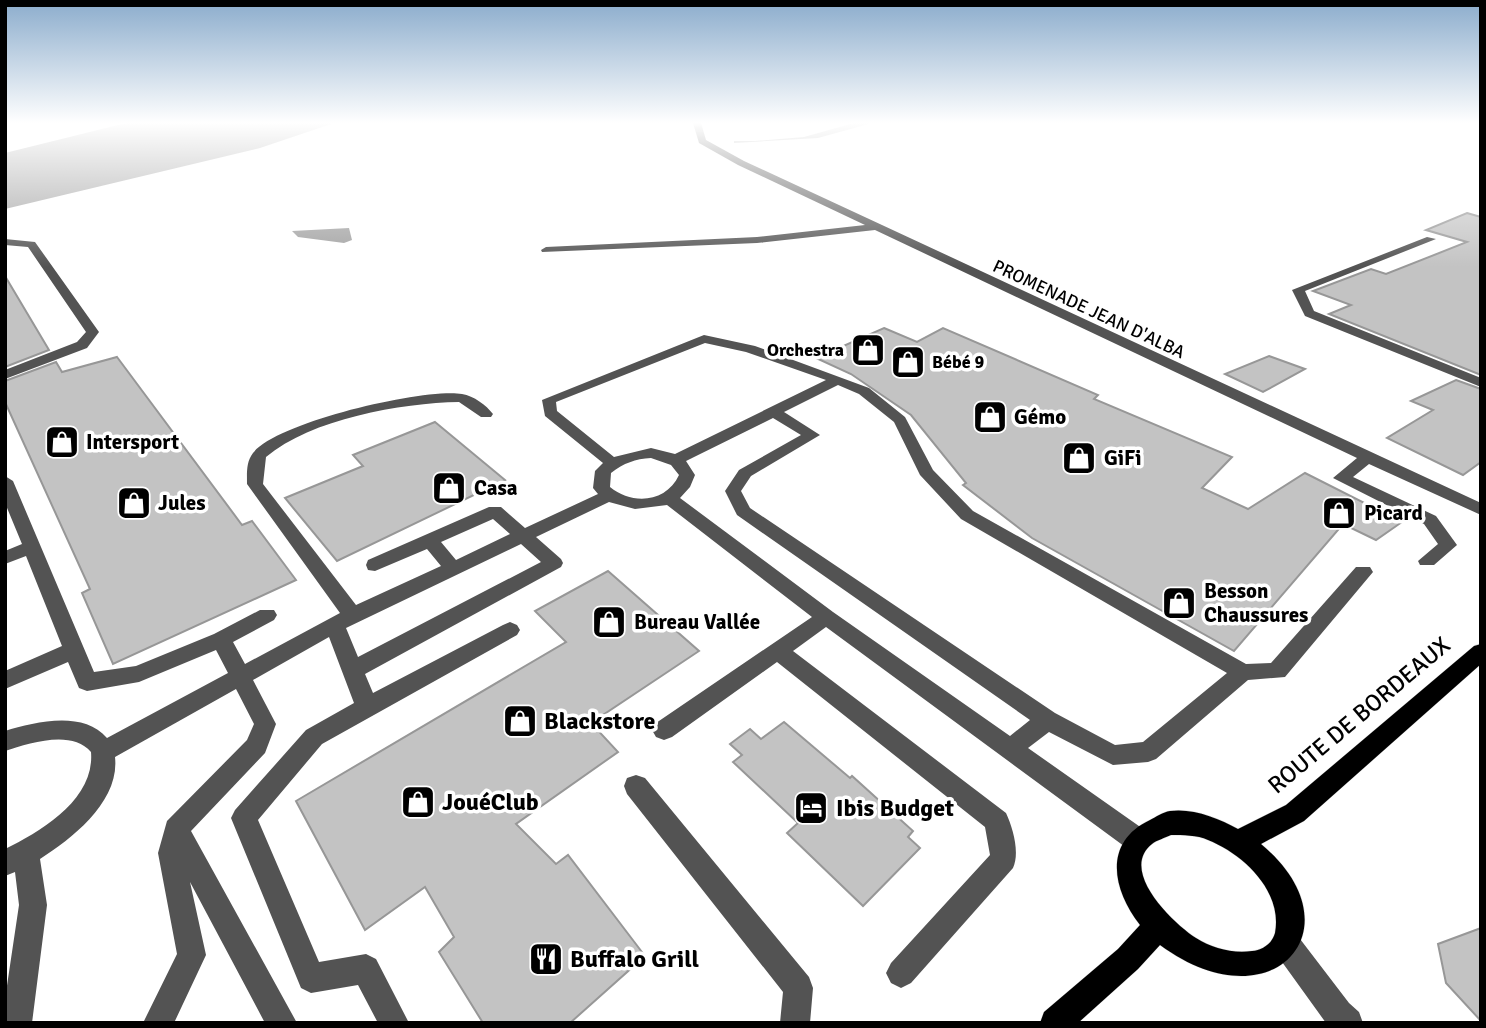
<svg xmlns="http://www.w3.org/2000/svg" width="1486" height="1028" viewBox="0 0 1486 1028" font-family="Signika,sans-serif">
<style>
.water{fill:#a1a1a1}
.building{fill:#c3c3c3;stroke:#979797;stroke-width:2}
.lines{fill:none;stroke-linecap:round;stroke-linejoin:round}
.major-casing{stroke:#dbdbdb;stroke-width:1}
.minor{fill:#535353;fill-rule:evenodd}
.major{fill:#000;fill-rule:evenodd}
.labels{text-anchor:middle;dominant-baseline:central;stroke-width:7;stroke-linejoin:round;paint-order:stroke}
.far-street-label{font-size:18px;fill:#000;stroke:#fff}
.far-poi-label{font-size:18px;font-weight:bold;fill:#000;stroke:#fff;text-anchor:end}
.poi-label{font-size:21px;font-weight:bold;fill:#000;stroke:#fff;text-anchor:start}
.near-street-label{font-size:24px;fill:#000;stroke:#fff}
.near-poi-label{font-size:24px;font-weight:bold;fill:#000;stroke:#fff;text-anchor:start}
</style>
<rect width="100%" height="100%" fill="#fff"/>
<g class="water">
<path d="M126 123H334L260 148 5 209V153Z"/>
<path d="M854 123H872L818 138 734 143V141H755L804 137Z"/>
<path d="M349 228 352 240 344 243 298 237 292 231Z"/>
</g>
<g class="building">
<path d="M1467 213 1481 217V375L1329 314 1351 305 1313 291 1371 269 1386 274 1467 242 1426 230Z"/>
<path d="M5 276 49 350 5 367Z"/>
<path d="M884 328 917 342 943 328 1098 395 1094 399 1232 457 1202 488 1248 509 1305 473 1402 522 1376 540 1343 524 1234 651 1032 538 963 485 966 483 911 415 851 374 816 358Z"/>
<path d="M1269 356 1305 369 1263 392 1225 374Z"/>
<path d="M117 357 242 525 252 521 296 580 113 664 82 593 90 589 5 402V381L56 362 62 372Z"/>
<path d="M1456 380 1481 389V462L1463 475 1387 438 1433 410 1411 401Z"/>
<path d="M435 422 505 480 337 561 285 498 363 466 353 455Z"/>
<path d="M608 571 699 651 591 723 618 752 516 824 556 864 568 855 645 956 570 1023H483L439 952 454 937 425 887 365 930 296 801 566 642 535 611Z"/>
<path d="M784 722 850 778 852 776 913 831 908 837 920 848 863 906 787 833 798 823 733 762 742 755 730 744 750 729 761 739Z"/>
<path d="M1481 928V1021L1446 983 1438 944Z"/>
</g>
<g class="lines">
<g class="major-casing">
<path id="major" d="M1481 644V664L1304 821 1261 844C1361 927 1273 1028 1160 945L1138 969 1078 1023H1040L1044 1012 1118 949 1140 925C1112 889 1103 842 1150 820 1156 817 1163 812 1170 811 1193 808 1218 818 1238 829L1286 805 1474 646ZM1171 835C1183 835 1197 835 1208 840 1243 854 1283 891 1275 933 1272 944 1262 950 1252 951 1233 954 1212 948 1196 938 1174 924 1118 871 1152 844 1157 840 1165 838 1171 835Z"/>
</g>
<g class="minor">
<path d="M693 123H701L706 140 744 161 1481 503V515L1369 464 1353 477 1436 516 1457 545 1434 565H1420L1418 561 1438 544 1424 524 1333 478 1357 458 875 230 757 243 542 252 541 250 546 247 757 237 865 225 738 165 699 143Z"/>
<path d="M1427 237 1436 239 1305 291 1314 311 1481 378V387L1305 316 1292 290Z"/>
<path d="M5 239 35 242 99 332 87 348 5 379V370L77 342 86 332 28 247 5 245Z"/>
<path d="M704 335 755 346 869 388 905 417 933 470 973 511 1246 664 1271 663 1356 567H1370L1373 572 1285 677 1248 680 1156 759 1148 762 1113 765 1049 732 1028 748 1146 831 1150 840 1146 849 1137 852 1128 849 826 627 793 651 1006 813C1013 828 1020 853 1013 868L911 983 901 988 891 983 886 973 891 963 990 855 985 827 777 662 672 737 664 740 656 737 652 730 656 723 812 617 667 505 635 509 609 502 536 537 561 559 563 563 561 567 365 674 373 693 503 625 510 622 517 625 520 630 517 635 322 744 258 820 319 962 366 954 376 959 409 1023H378L358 985 311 993 301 988 231 818 235 810 306 730 354 703 329 637 253 680 276 724 265 753 191 831 297 1023H265L190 882 206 955 174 1023H143L177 954 158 853 167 821 247 740 254 724 236 689 115 757C120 801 73 838 40 859L47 905 32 1023H5V999L19 905 15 872 5 876V849C42 831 95 799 91 752 72 729 29 743 5 751V731C35 722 83 710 107 738L228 673 216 650 139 682 87 691 79 688 68 662 5 689V671L62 646 26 556 5 564V551L22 544 5 503V476L13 481 94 672 136 666 214 634 260 610H274L277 615 274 620 233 642 245 664 340 613 247 484C247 473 246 462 253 453 277 422 423 388 462 394 474 396 486 405 493 414L491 417H481L459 402C401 403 311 419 266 457L263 484 356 605 441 566 427 549 375 571 368 570 366 565 368 560 489 507H501L525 528 598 494 593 488 595 471 603 463 545 416 542 400ZM705 343 746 352 826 380 675 454 651 448 614 457 557 411 556 402ZM838 385 859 394 894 422 920 475 961 519 1227 673 1143 742 1115 745 1055 713 750 508 741 491 751 476 820 435 784 412ZM773 418 801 435 739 470 725 491 737 515 1030 720 1010 736 833 612 680 498 690 487 695 475 686 461ZM651 458 671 465 679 475C666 503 632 505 610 487L611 473C624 463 635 459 651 458ZM493 519 510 534 456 560 441 542ZM521 544 541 562 358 657 346 628Z"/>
<path d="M636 775 645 778 809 977 813 988 810 1023H780L783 992 627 794 624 786 627 778Z"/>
<path d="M1287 931 1297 935 1349 1003 1359 1012 1363 1023H1326L1277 955 1273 945 1277 935Z"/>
</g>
<use href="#major" class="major"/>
</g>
<linearGradient id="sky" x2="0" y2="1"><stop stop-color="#8baccc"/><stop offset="0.46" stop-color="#fff"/><stop offset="1" stop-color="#fff" stop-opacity="0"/></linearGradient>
<rect width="1486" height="267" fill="url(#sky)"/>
<defs>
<g id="shop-square" transform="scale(1.75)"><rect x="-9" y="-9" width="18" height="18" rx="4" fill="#000" stroke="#fff"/><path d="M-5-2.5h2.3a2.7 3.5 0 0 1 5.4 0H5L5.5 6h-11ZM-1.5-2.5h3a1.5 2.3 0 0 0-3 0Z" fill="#fff"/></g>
<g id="hotel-square" transform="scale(1.75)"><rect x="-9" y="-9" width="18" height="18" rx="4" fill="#000" stroke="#fff"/><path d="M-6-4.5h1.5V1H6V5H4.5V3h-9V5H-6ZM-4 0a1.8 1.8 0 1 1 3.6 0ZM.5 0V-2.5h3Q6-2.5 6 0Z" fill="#fff"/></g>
<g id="restaurant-square" transform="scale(1.75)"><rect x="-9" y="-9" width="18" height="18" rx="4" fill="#000" stroke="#fff"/><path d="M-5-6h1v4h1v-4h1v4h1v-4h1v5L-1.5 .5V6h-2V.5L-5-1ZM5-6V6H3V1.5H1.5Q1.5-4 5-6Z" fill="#fff"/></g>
</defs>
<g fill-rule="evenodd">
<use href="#shop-square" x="868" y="350"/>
<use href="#shop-square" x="908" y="362"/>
<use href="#shop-square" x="990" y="417"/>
<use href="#shop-square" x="62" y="442"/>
<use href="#shop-square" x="1079" y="458"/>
<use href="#shop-square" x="449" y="488"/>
<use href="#shop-square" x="134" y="503"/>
<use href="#shop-square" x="1339" y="513"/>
<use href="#shop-square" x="1179" y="603"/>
<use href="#shop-square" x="609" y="622"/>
<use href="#shop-square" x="520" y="721"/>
<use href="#shop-square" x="418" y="802"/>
<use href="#hotel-square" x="811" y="808"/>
<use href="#restaurant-square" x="546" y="959"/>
</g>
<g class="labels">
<g class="far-street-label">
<text transform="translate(1089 309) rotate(25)">PROMENADE JEAN D'ALBA</text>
</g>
<g class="far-poi-label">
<text x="844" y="350">Orchestra</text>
<text x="932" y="362" text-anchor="start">Bébé 9</text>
</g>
<g class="poi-label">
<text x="1014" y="417">Gémo</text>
<text x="86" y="442">Intersport</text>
<text x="1104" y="458">GiFi</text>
<text x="474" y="488">Casa</text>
<text x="158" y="503">Jules</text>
<text x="1364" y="513">Picard</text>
<text x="1204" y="591">Besson<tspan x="1204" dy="24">Chaussures</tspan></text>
<text x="634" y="622">Bureau Vallée</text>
</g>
<g class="near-street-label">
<text transform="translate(1359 715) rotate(-40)">ROUTE DE BORDEAUX</text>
</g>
<g class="near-poi-label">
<text x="544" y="721">Blackstore</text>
<text x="442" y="802">JouéClub</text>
<text x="836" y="808">Ibis Budget</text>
<text x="570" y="959">Buffalo Grill</text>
</g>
</g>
<rect width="1486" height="1028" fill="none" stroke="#000000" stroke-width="14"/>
</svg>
